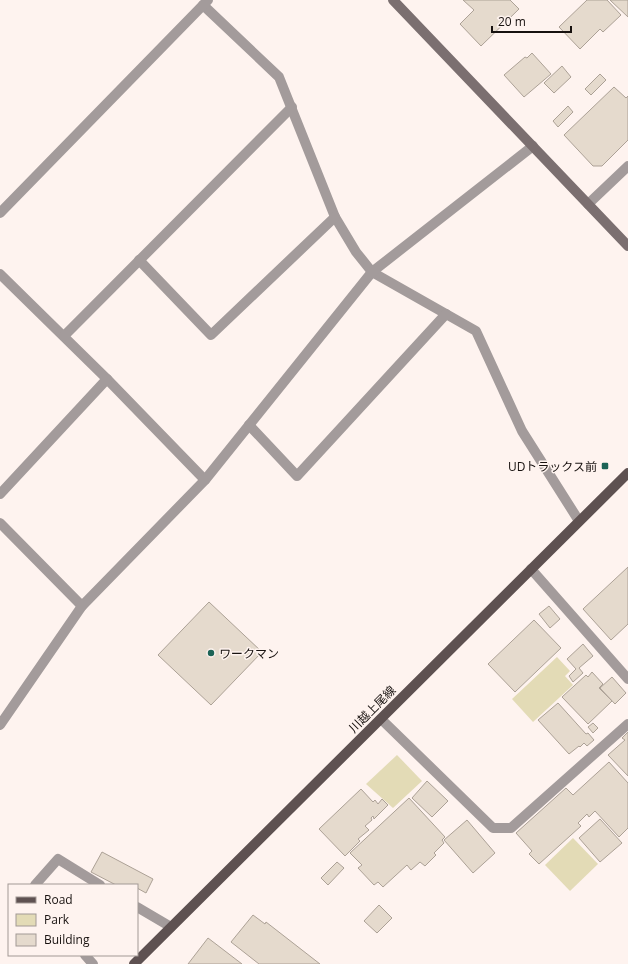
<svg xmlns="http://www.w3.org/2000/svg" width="628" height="964" viewBox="0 0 628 964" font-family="'Open Sans','Noto Sans JP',sans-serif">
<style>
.green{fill:#e3dbb6}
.building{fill:#e5dacd;stroke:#aca196}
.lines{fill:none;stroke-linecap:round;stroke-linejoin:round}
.lane{stroke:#a39b9b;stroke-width:10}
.street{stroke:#a39b9b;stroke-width:10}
.secondary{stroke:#7b6f70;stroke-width:10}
.primary{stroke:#5e5151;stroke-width:10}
.poi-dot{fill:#1c6356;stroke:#fef3ef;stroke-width:1.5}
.labels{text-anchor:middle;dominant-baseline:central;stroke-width:3;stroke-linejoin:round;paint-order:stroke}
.poi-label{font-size:12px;fill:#17110f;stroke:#fef3ef;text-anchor:end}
.street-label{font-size:12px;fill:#17110f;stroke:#fef3ef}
</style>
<rect width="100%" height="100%" fill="#fef3ef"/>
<g class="green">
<path d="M557 657 570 671 565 676 573 685 533 722 512 699Z"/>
<path d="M397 755 422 781 393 808 366 784Z"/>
<path d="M573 838 598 864 570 891 545 865Z"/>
</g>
<g class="building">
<path d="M463 0H510L519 9 481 46 460 24 474 10Z"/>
<path d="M587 0H607L621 15 603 32 600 29 580 49 559 27Z"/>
<path d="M610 0H628V17Z"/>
<path d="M532 53 551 74 524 97 504 75 525 57 527 58Z"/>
<path d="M562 66 571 77 554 93 544 83Z"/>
<path d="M600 74 606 80 591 95 585 89Z"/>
<path d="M614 87 626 98 628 96V140L602 166H593L564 135Z"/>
<path d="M568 106 573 112 558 127 553 121Z"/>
<path d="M628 567V624L611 640 583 609Z"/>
<path d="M209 602 262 652 211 705 158 655Z"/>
<path d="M549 606 560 619 550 628 539 614Z"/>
<path d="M534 620 561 648 515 692 488 664Z"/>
<path d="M583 644 593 656 579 668 583 673 573 682 569 676 576 669 567 659Z"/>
<path d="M592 672 603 684 599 688 612 701 588 724 562 697 586 675 588 677Z"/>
<path d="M612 677 626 693 615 704 600 688Z"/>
<path d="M558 703 586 734 588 733 594 740 587 746 584 743 580 747 579 746 569 754 538 720Z"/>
<path d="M593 723 598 728 593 733 588 727Z"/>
<path d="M628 732V776L608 755 625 740 622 738Z"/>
<path d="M609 762 628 783V828L619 837 595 811 589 817 587 814 578 823 581 826 539 864 529 854 532 851 516 833 566 788 573 795Z"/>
<path d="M427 781 448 801 432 817 412 798Z"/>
<path d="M361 789 373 802 375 800 378 804 382 799 388 805 374 819 373 816 371 818 372 820 365 826 369 830 358 839 360 841 345 856 319 829Z"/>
<path d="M409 798 445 837 442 840 444 843 434 853 436 855 425 866 420 862 411 870 407 865 383 887 378 882 374 885 358 868 362 865 350 853Z"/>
<path d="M600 819 622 843 600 862 579 838Z"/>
<path d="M467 820 495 853 473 873 444 840Z"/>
<path d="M102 852 153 879 146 893 137 888V885H116L91 872Z"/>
<path d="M337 862 344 868 328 885 321 878Z"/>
<path d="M379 905 392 918 377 933 364 921Z"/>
<path d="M253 915 265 924 266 922 320 964H259L231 942Z"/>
<path d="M208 938 242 964H188Z"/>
</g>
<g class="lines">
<g class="lane">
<path d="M531 569 628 679"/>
<path d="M381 719 493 828H511L628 724"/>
</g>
<g class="street">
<path d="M203 5 279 77 335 217 356 252 372 272 476 331 522 431 579 521"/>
<path d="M588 204 628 166"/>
<path d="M0 213 208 0"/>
<path d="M139 260 211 335 335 217"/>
<path d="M0 274 107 379 205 480"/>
<path d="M64 336 292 107"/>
<path d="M249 425 297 476 446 314"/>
<path d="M0 494 107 379"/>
<path d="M0 523 82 606"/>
<path d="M0 725 82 606 205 480 372 272 533 146"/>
<path d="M35 885 58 859 100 885"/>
<path d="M137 907 171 927"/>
<path d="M85 955 93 964"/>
</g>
<path class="secondary" d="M393 0 628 246"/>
<path class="primary" d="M134 964 628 473"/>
</g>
<g class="poi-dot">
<rect x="601" y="462" width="8" height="8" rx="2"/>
<circle cx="211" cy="653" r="4"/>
</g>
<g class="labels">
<g class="poi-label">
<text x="597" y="466">UDトラックス前</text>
<text x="219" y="653" text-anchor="start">ワークマン</text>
</g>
<g class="street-label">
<text transform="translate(372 709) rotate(-45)">川越上尾線</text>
</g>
</g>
<rect x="8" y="884" width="130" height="72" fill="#fef3ef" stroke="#a29995"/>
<rect x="16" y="897" width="20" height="6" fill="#5e5151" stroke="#a29995"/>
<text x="44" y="904" font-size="12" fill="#17110f">Road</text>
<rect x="16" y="914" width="20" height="12" fill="#e3dbb6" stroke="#a29995"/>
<text x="44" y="924" font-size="12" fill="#17110f">Park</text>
<rect x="16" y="934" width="20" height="12" fill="#e5dacd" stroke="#a29995"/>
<text x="44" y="944" font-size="12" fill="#17110f">Building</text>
<path d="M492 26v6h79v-6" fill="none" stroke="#17110f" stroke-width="2"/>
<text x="498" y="26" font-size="12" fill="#17110f" stroke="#fef3ef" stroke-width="3" paint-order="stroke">20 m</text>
</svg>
